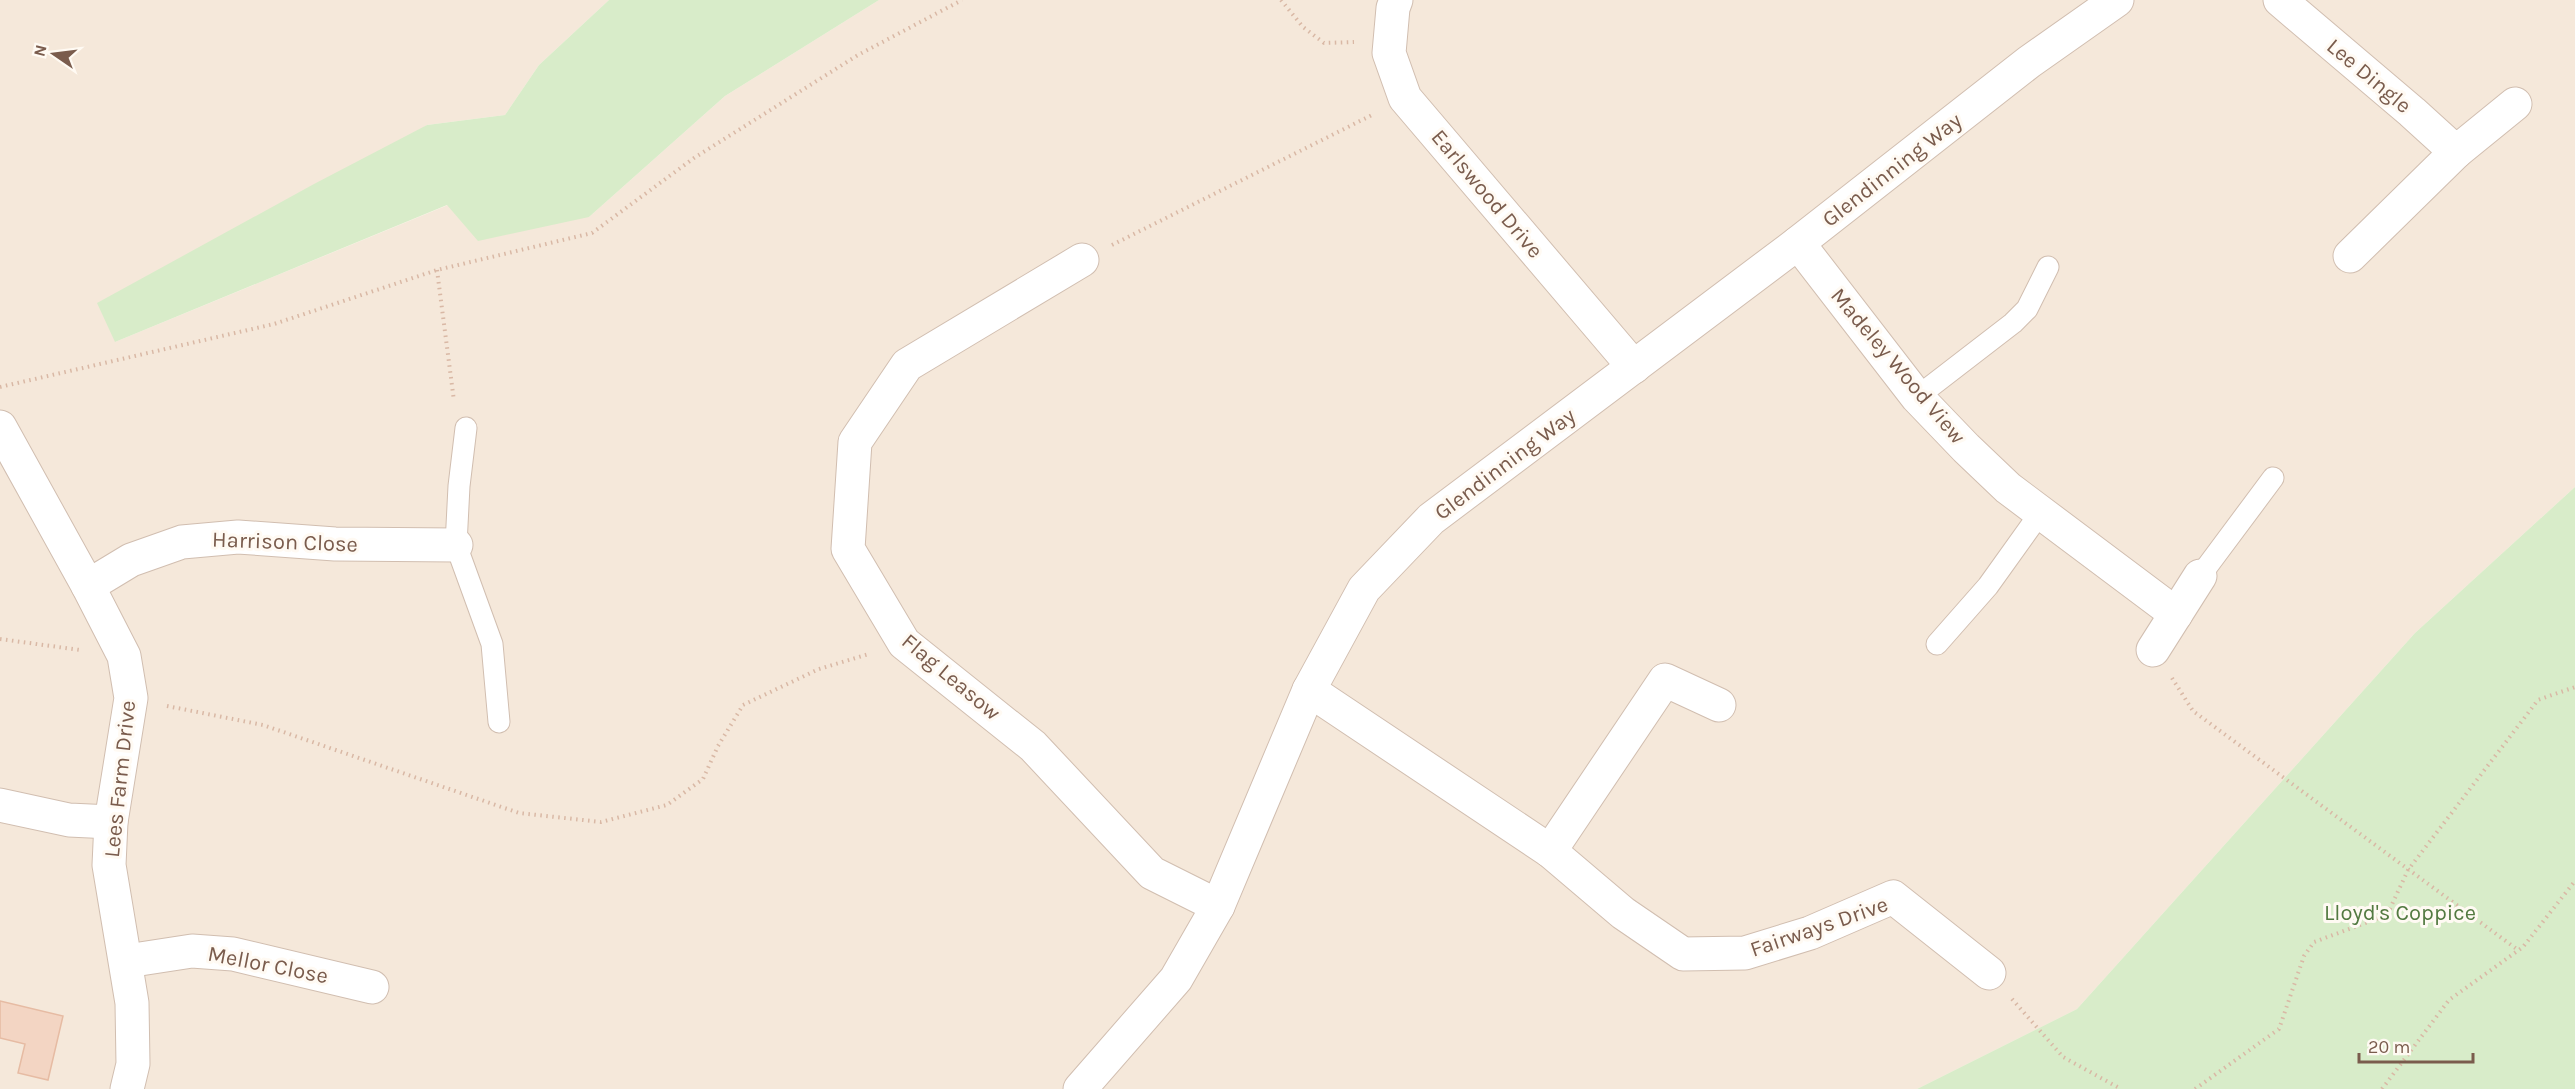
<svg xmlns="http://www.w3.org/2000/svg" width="2575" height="1089" viewBox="0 0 2575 1089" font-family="Karla,sans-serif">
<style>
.residential{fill:#f5e8da}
.green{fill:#d8ecc9}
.building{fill:#f3d5c3;stroke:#e6bba3;stroke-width:1.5}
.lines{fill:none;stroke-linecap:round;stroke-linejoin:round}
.service-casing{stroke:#d1beb0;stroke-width:23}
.minor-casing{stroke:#d1beb0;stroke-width:35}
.path{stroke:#d9b8a5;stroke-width:4;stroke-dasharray:1.5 4.5;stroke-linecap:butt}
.service{stroke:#fff;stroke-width:21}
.minor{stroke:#fff;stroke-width:33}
.labels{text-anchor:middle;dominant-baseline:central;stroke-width:6;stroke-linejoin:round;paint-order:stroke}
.street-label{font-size:22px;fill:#7a5c4d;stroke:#fffaf3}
.park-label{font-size:22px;fill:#537a41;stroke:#fffaf3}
</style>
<rect width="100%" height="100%" fill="#fdf6ec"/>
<path class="residential" d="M0 0H609L539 65 505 115 427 125 115 342 448 205 589 217 725 96 879 0H2575V487L2415 633 2077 1009 1917 1089H0Z"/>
<g class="green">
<path d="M609 0H879L725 96 589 217 478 241 447 205 115 342 97 303 314 184 427 125 505 115 539 65Z"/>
<path d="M2575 487V1089H1917L2077 1009 2415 633Z"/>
</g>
<path class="building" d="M0 1001 63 1016 48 1080 18 1073 25 1044 0 1038Z"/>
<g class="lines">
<g class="service-casing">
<g id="service">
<path d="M1917 397 2013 323 2027 309 2048 267"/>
<path d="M466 428 459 486 456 545 492 644 499 722"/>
<path d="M2200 576 2273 478"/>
<path d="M1937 644 1988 586 2041 512"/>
</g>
</g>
<g class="minor-casing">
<g id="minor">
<path d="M1396 0 1393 8 1389 53 1405 98 1634 367"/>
<path d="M2280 0 2412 112 2456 152 2515 104"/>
<path d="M1798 243 1917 397 1966 448 2008 488 2176 614"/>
<path d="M2350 256 2456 152"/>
<path d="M1082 260 907 365 855 442 848 549 904 643 1033 746 1152 873 1218 906"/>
<path d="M0 427 88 586 124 656 131 698 111 822 109 865 132 1003 133 1064 127 1089"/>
<path d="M88 586 131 560 182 542 238 537 335 544 456 545"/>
<path d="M2153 650 2200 576"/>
<path d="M1309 690 1550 851 1623 913 1683 954 1745 953 1810 933 1893 897 1989 973"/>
<path d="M0 805 69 820 111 822"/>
<path d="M1550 851 1665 680 1719 705"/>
<path d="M127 961 192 951 233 954 372 987"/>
<path d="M1080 1089 1176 979 1218 906 1309 690 1364 589 1431 519 1798 243 2029 62 2117 0"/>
</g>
</g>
<g class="path">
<path d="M1281 0 1303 27 1324 43 1354 42"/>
<path d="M1112 245 1374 114"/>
<path d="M437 270 454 401"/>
<path d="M0 387 274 324 437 270 592 233 694 158 858 55 962 0"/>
<path d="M0 639 80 650"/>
<path d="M2172 678 2193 711 2518 950"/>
<path d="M167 706 263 725 519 813 601 822 667 805 703 779 718 746 743 705 819 669 869 654"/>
<path d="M2012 999 2063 1057 2121 1089"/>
<path d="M2195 1089 2279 1029 2304 956 2314 942 2387 915 2408 870 2538 700 2575 687"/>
<path d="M2382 1089 2449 1000 2523 947 2575 881"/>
</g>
<use href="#service" class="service"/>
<use href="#minor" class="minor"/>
</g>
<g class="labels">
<g class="street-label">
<text transform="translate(2369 76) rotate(40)">Lee Dingle</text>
<text transform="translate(1892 170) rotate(-38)">Glendinning Way</text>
<text transform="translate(1487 194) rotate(50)">Earlswood Drive</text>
<text transform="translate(1898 366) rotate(50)">Madeley Wood View</text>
<text transform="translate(1505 464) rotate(-37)">Glendinning Way</text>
<text transform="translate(285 542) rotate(2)">Harrison Close</text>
<text transform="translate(951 677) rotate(40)">Flag Leasow</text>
<text transform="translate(120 779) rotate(-84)">Lees Farm Drive</text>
<text transform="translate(1819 927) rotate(-19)">Fairways Drive</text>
<text transform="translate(268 965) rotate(11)">Mellor Close</text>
</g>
<g class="park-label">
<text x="2400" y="913">Lloyd's Coppice</text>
</g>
</g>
<g transform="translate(54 54) rotate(284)" stroke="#fffaf3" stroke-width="4.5" paint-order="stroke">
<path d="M0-4.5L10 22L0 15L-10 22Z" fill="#7a5c4d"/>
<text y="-9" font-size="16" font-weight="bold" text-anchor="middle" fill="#7a5c4d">N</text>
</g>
<path d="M2359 1053v9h114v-9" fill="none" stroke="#7a5c4d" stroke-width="3"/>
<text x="2368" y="1053" font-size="18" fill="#7a5c4d" stroke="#fffaf3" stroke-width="4.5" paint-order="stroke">20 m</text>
</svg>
